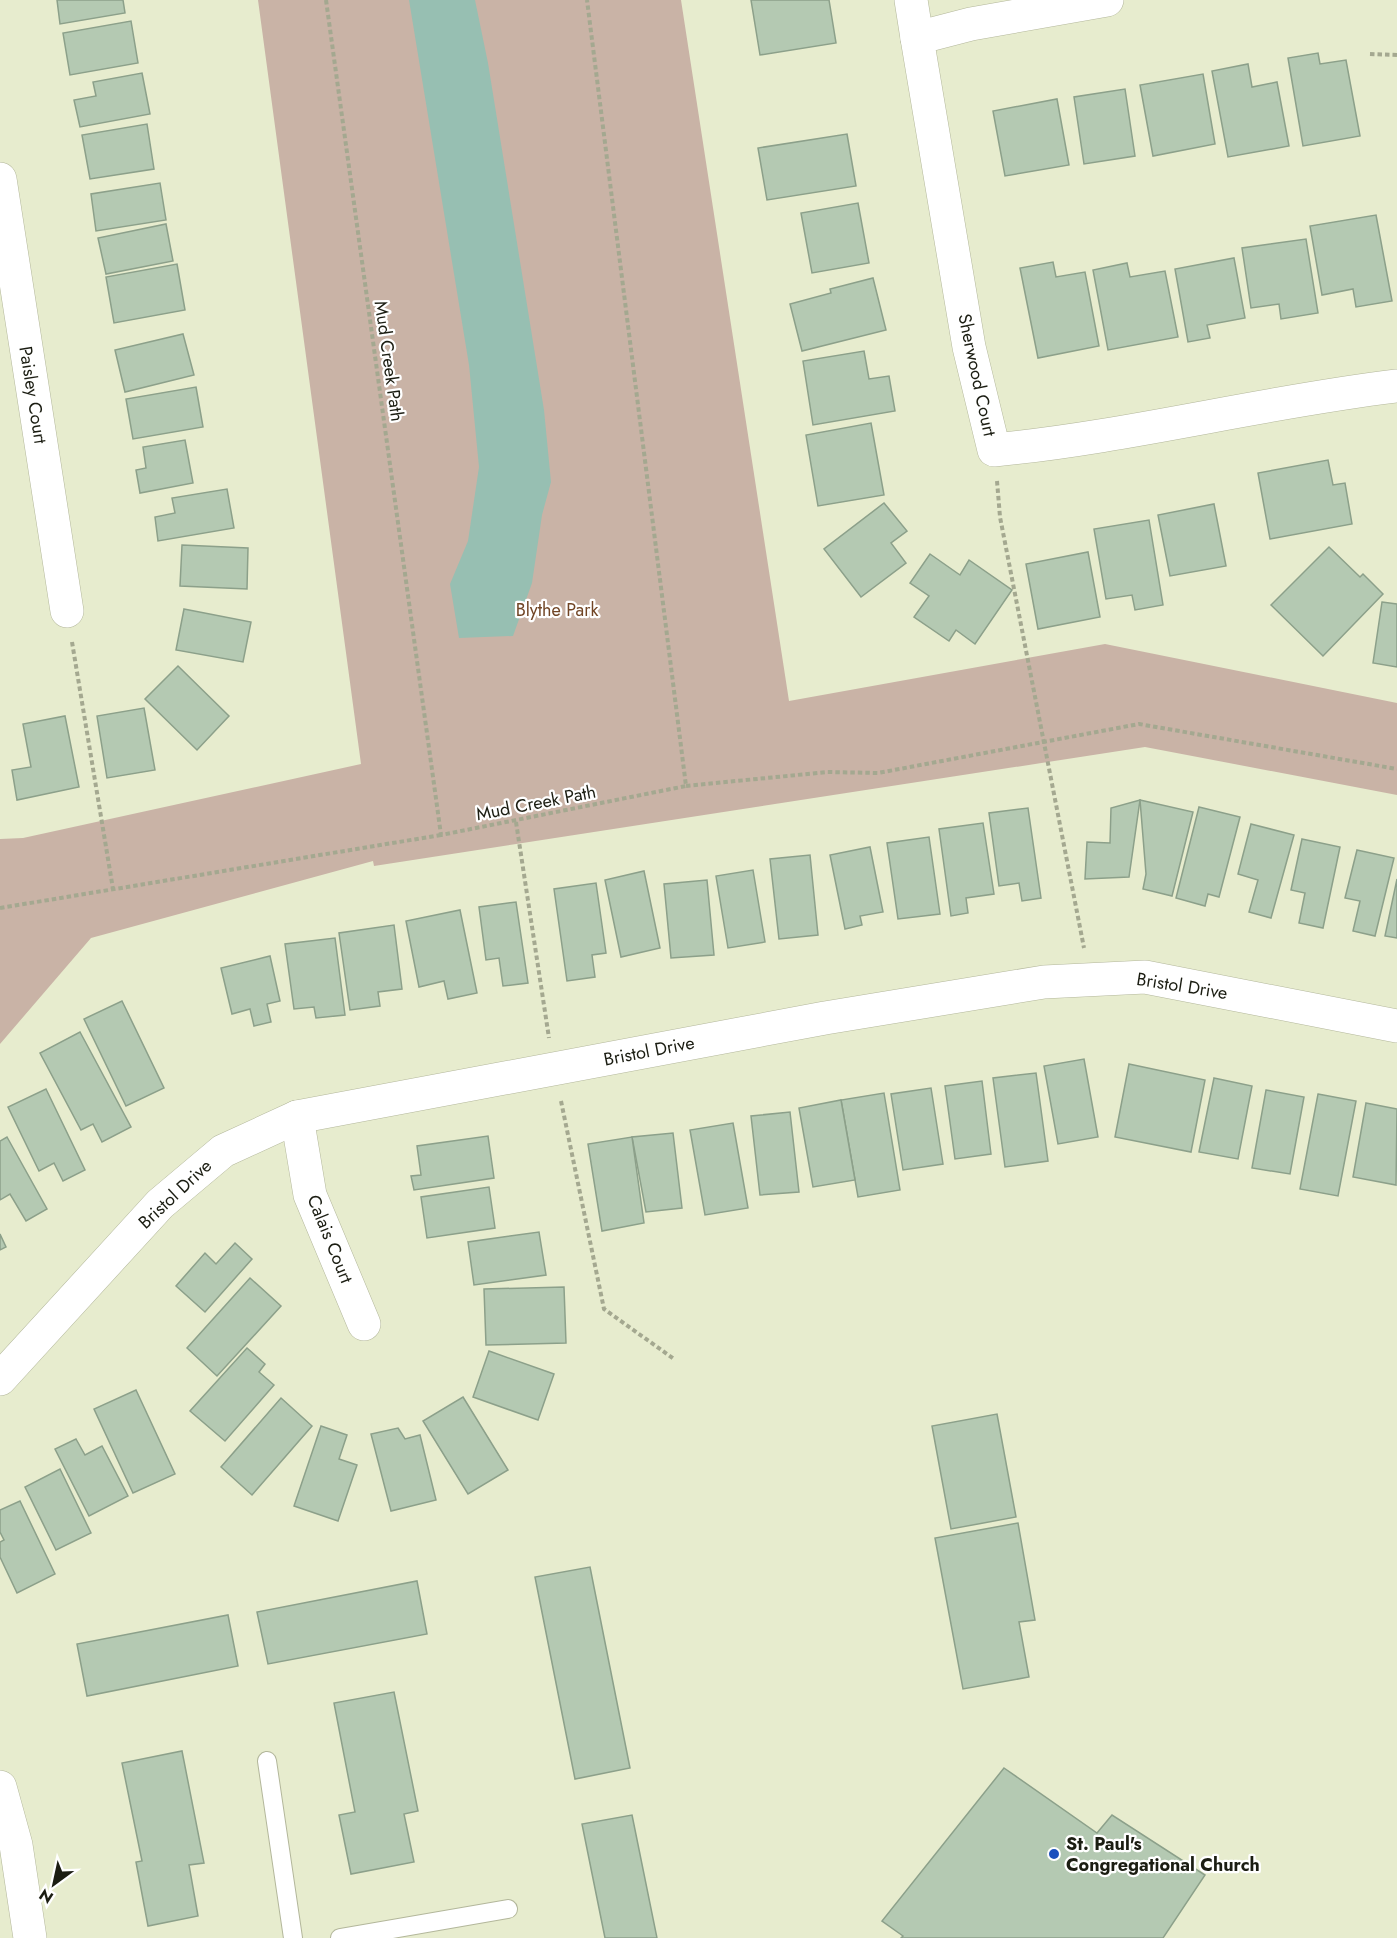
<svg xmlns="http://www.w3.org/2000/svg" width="1397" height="1938" viewBox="0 0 1397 1938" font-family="Jost,sans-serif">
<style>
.green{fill:#c9b3a6}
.water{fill:#97bfb2}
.building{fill:#b4c9b2;stroke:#8ca08a;stroke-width:1.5}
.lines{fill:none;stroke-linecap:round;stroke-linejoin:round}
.service-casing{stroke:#b3b79b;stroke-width:20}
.minor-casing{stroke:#b3b79b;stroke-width:34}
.tertiary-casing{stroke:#b3b79b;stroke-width:34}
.path{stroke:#a4a890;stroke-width:4;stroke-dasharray:4.5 3;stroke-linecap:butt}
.service{stroke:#fff;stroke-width:18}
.minor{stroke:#fff;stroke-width:33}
.tertiary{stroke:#fff;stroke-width:33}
.poi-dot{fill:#1b50bd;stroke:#fff;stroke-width:2}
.labels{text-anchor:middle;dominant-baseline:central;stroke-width:4.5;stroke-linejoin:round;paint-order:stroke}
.street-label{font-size:18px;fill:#1b1d12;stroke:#fff}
.park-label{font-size:18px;fill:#714525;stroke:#fff}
.poi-label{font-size:18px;font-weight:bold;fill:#1b1d12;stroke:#fff;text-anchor:start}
</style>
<rect width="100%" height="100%" fill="#e7ecce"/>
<path class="green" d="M258 0H681L789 701 1105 644 1397 703V795L1145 747 374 866 373 861 91 938 0 1044V839L23 838 361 764Z"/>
<path class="water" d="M409 0H475L488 63 544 410 551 482 542 515 532 583 513 636 459 638 450 584 468 541 479 467 469 365Z"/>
<g class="building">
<path d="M57 0H123L125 13 60 24Z"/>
<path d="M751 0H829L836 43 760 55Z"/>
<path d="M131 21 138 63 70 75 63 33Z"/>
<path d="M1318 53 1320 64 1346 60 1360 136 1303 146 1288 58Z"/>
<path d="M1248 64 1252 87 1277 82 1289 146 1228 157 1212 71Z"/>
<path d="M142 73 150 114 80 127 74 100 96 96 93 82Z"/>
<path d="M1203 74 1215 144 1153 156 1140 85Z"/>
<path d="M1125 89 1135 156 1084 164 1074 97Z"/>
<path d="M1057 99 1069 165 1005 176 993 111Z"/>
<path d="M147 124 154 169 90 179 82 135Z"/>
<path d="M847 134 856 186 767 200 758 148Z"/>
<path d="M160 183 166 220 96 231 91 194Z"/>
<path d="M858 203 869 263 812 273 801 213Z"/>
<path d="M1376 215 1392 301 1356 307 1353 289 1322 295 1310 226Z"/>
<path d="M166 224 173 261 106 274 98 238Z"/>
<path d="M1306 239 1318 313 1281 319 1279 304 1251 308 1242 248Z"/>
<path d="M1234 258 1245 318 1207 325 1210 338 1188 342 1175 269Z"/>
<path d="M1053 262 1056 277 1085 272 1099 346 1038 358 1020 268Z"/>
<path d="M1127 263 1130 277 1165 271 1178 337 1108 350 1093 270Z"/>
<path d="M177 264 185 310 114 323 106 277Z"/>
<path d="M873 278 886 330 802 351 790 304 831 293 830 289Z"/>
<path d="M183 334 194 375 125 392 115 350Z"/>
<path d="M864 351 869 379 889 376 895 411 813 425 803 361Z"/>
<path d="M196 387 203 427 133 439 126 399Z"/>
<path d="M871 423 884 495 818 506 806 435Z"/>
<path d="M185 440 193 483 140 493 136 470 146 468 143 447Z"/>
<path d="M1328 460 1333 485 1345 483 1352 524 1270 539 1258 473Z"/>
<path d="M227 489 234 528 158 541 155 517 175 513 172 498Z"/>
<path d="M884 503 907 531 891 543 906 563 861 597 824 549Z"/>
<path d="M1214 504 1226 566 1170 576 1158 515Z"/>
<path d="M1149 520 1163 605 1135 610 1132 595 1106 599 1094 529Z"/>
<path d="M182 545 248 548 247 589 180 586Z"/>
<path d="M1329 547 1360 577 1363 574 1383 594 1323 656 1271 605Z"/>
<path d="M1088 552 1100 617 1038 629 1026 564Z"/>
<path d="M930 554 960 575 969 560 1012 590 975 644 956 630 949 641 914 617 929 596 910 583Z"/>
<path d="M1382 602 1397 604V667L1373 663Z"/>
<path d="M184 609 251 622 243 662 176 650Z"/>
<path d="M178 666 229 716 197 750 145 699Z"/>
<path d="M144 708 155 770 107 778 97 716Z"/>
<path d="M65 716 79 787 17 800 12 770 31 767 23 724Z"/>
<path d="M1140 800 1193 812 1172 896 1143 889 1146 874Z"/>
<path d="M1140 800 1129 877 1085 879 1087 842 1110 843 1111 808Z"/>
<path d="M1199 807 1240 817 1219 897 1208 894 1205 906 1176 898Z"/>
<path d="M1028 808 1041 898 1022 901 1019 883 999 886 989 813Z"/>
<path d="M983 823 994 894 966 898 968 913 951 916 939 829Z"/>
<path d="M1251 824 1294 835 1271 918 1249 912 1258 880 1238 874Z"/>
<path d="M929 837 940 914 898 919 887 843Z"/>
<path d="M1302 839 1340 847 1323 928 1299 923 1305 893 1291 890Z"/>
<path d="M870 847 883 912 860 916 862 925 845 929 830 855Z"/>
<path d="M1357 850 1394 858 1375 936 1353 931 1360 901 1345 898Z"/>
<path d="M810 855 818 935 779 939 770 859Z"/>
<path d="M753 870 765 942 728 948 716 876Z"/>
<path d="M644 871 660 948 621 957 605 880Z"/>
<path d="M1397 879V938L1385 936Z"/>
<path d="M707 880 714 955 671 958 664 884Z"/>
<path d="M596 883 606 953 592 955 595 977 567 981 554 889Z"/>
<path d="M516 902 528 983 503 986 499 958 486 960 479 907Z"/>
<path d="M460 910 477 993 448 999 444 981 419 987 406 921Z"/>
<path d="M394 925 402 989 378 992 380 1006 350 1010 339 933Z"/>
<path d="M335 938 345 1015 316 1018 314 1007 294 1009 285 944Z"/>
<path d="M270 956 280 1001 267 1004 271 1022 254 1026 250 1009 232 1014 221 968Z"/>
<path d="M122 1001 164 1088 126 1106 84 1019Z"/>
<path d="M80 1032 131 1127 102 1142 93 1124 81 1130 40 1053Z"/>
<path d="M1084 1059 1098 1137 1058 1144 1044 1066Z"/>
<path d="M1129 1064 1205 1080 1191 1152 1115 1137Z"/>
<path d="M1036 1073 1048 1161 1005 1167 993 1078Z"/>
<path d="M1214 1078 1252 1086 1238 1159 1199 1152Z"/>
<path d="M982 1081 991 1154 955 1159 945 1086Z"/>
<path d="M931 1088 943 1164 903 1170 891 1094Z"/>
<path d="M46 1089 85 1170 63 1181 54 1163 39 1171 8 1107Z"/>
<path d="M1266 1090 1304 1097 1290 1174 1252 1168Z"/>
<path d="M884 1093 900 1190 858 1197 841 1100Z"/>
<path d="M1318 1094 1356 1101 1338 1196 1300 1189Z"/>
<path d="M841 1100 855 1180 813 1187 799 1108Z"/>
<path d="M1366 1103 1397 1109 1396 1185 1353 1177Z"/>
<path d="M790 1112 799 1192 760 1195 751 1116Z"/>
<path d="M733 1123 748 1208 705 1215 690 1130Z"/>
<path d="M673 1133 682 1208 646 1212 632 1137Z"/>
<path d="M488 1136 494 1178 414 1190 411 1176 421 1175 417 1146Z"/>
<path d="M7 1137 47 1209 26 1221 10 1194 0 1200V1141Z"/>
<path d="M632 1137 644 1223 602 1231 588 1144Z"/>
<path d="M489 1187 495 1228 427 1238 421 1197Z"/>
<path d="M539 1232 546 1275 474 1285 468 1242Z"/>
<path d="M0 1234 6 1247 0 1250Z"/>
<path d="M235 1243 252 1259 205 1312 176 1286 205 1253 216 1264Z"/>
<path d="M250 1278 281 1306 217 1376 187 1348Z"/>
<path d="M564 1287 566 1343 486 1345 484 1289Z"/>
<path d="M247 1348 265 1364 259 1372 274 1385 225 1441 190 1411Z"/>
<path d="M489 1351 554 1374 538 1420 473 1397Z"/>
<path d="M136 1390 175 1474 133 1493 94 1409Z"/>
<path d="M463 1397 508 1470 468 1494 423 1421Z"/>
<path d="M281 1398 312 1426 252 1495 221 1467Z"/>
<path d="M997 1414 1016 1517 951 1529 932 1426Z"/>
<path d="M321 1426 347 1435 339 1459 357 1465 338 1521 294 1506Z"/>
<path d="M398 1428 405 1439 420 1435 436 1500 391 1511 371 1434Z"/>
<path d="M76 1439 85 1455 102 1446 128 1496 89 1516 55 1449Z"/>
<path d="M60 1469 91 1533 56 1550 25 1487Z"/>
<path d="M20 1501 55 1574 17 1593 0 1557V1542L4 1540 0 1532V1510Z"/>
<path d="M1018 1523 1035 1620 1019 1622 1029 1677 963 1689 935 1538Z"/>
<path d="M590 1567 630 1768 575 1779 535 1577Z"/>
<path d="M417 1581 427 1634 268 1664 257 1612Z"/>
<path d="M228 1615 238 1666 87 1696 77 1644Z"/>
<path d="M394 1692 418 1811 404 1814 414 1862 351 1874 339 1815 355 1812 334 1703Z"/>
<path d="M182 1751 204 1863 189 1865 198 1916 148 1926 136 1862 142 1861 122 1763Z"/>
<path d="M1004 1768 1097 1833 1112 1815 1205 1875 1163 1938H901L903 1936 882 1921Z"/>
<path d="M632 1815 657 1938H605L582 1824Z"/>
</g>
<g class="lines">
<g class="service-casing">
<g id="service">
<path d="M267 1761 293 1938"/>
<path d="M340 1938 508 1909"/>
</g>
</g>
<g class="minor-casing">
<g id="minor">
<path d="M911 0 917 38"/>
<path d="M1107 0 971 24 917 38 969 347 994 450C1129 437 1262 402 1397 386"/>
<path d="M0 179 67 611"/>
<path d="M297 1117 310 1195 364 1324"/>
<path d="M0 1379 160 1204 223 1151 297 1117 825 1018 1044 982 1145 977 1397 1026"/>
</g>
</g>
<g class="tertiary-casing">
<path id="tertiary" d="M0 1787 16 1845 30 1938"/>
</g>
<g class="path">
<path d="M326 0 441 835 686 786 587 0"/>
<path d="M1370 54 1397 55"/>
<path d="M997 481 1000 517 1084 948"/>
<path d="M72 642 113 889"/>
<path d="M686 786 827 772 878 773 1139 724 1397 769"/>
<path d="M516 822 549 1038"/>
<path d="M0 908 441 835"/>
<path d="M561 1101 604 1309 674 1359"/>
</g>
<use href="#service" class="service"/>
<use href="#minor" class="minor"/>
<use href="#tertiary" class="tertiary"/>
</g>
<circle class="poi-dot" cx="1054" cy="1854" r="6"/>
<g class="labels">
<g class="street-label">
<text transform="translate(389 361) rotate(82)">Mud Creek Path</text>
<text transform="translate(977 375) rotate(78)">Sherwood Court</text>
<text transform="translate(33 395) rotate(81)">Paisley Court</text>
<text transform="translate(536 803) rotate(-11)">Mud Creek Path</text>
<text transform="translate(1182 986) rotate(9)">Bristol Drive</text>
<text transform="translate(649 1051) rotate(-11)">Bristol Drive</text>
<text transform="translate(175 1194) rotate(-43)">Bristol Drive</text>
<text transform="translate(330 1239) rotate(68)">Calais Court</text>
</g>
<g class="park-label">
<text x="557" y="610">Blythe Park</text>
</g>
<g class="poi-label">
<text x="1066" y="1844">St. Paul's<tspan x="1066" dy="21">Congregational Church</tspan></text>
</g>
</g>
<g transform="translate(54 1884) rotate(213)" stroke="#ffffff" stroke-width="4.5" paint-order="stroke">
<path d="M0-4.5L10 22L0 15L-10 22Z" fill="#1b1d12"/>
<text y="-9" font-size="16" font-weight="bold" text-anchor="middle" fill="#1b1d12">N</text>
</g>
</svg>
